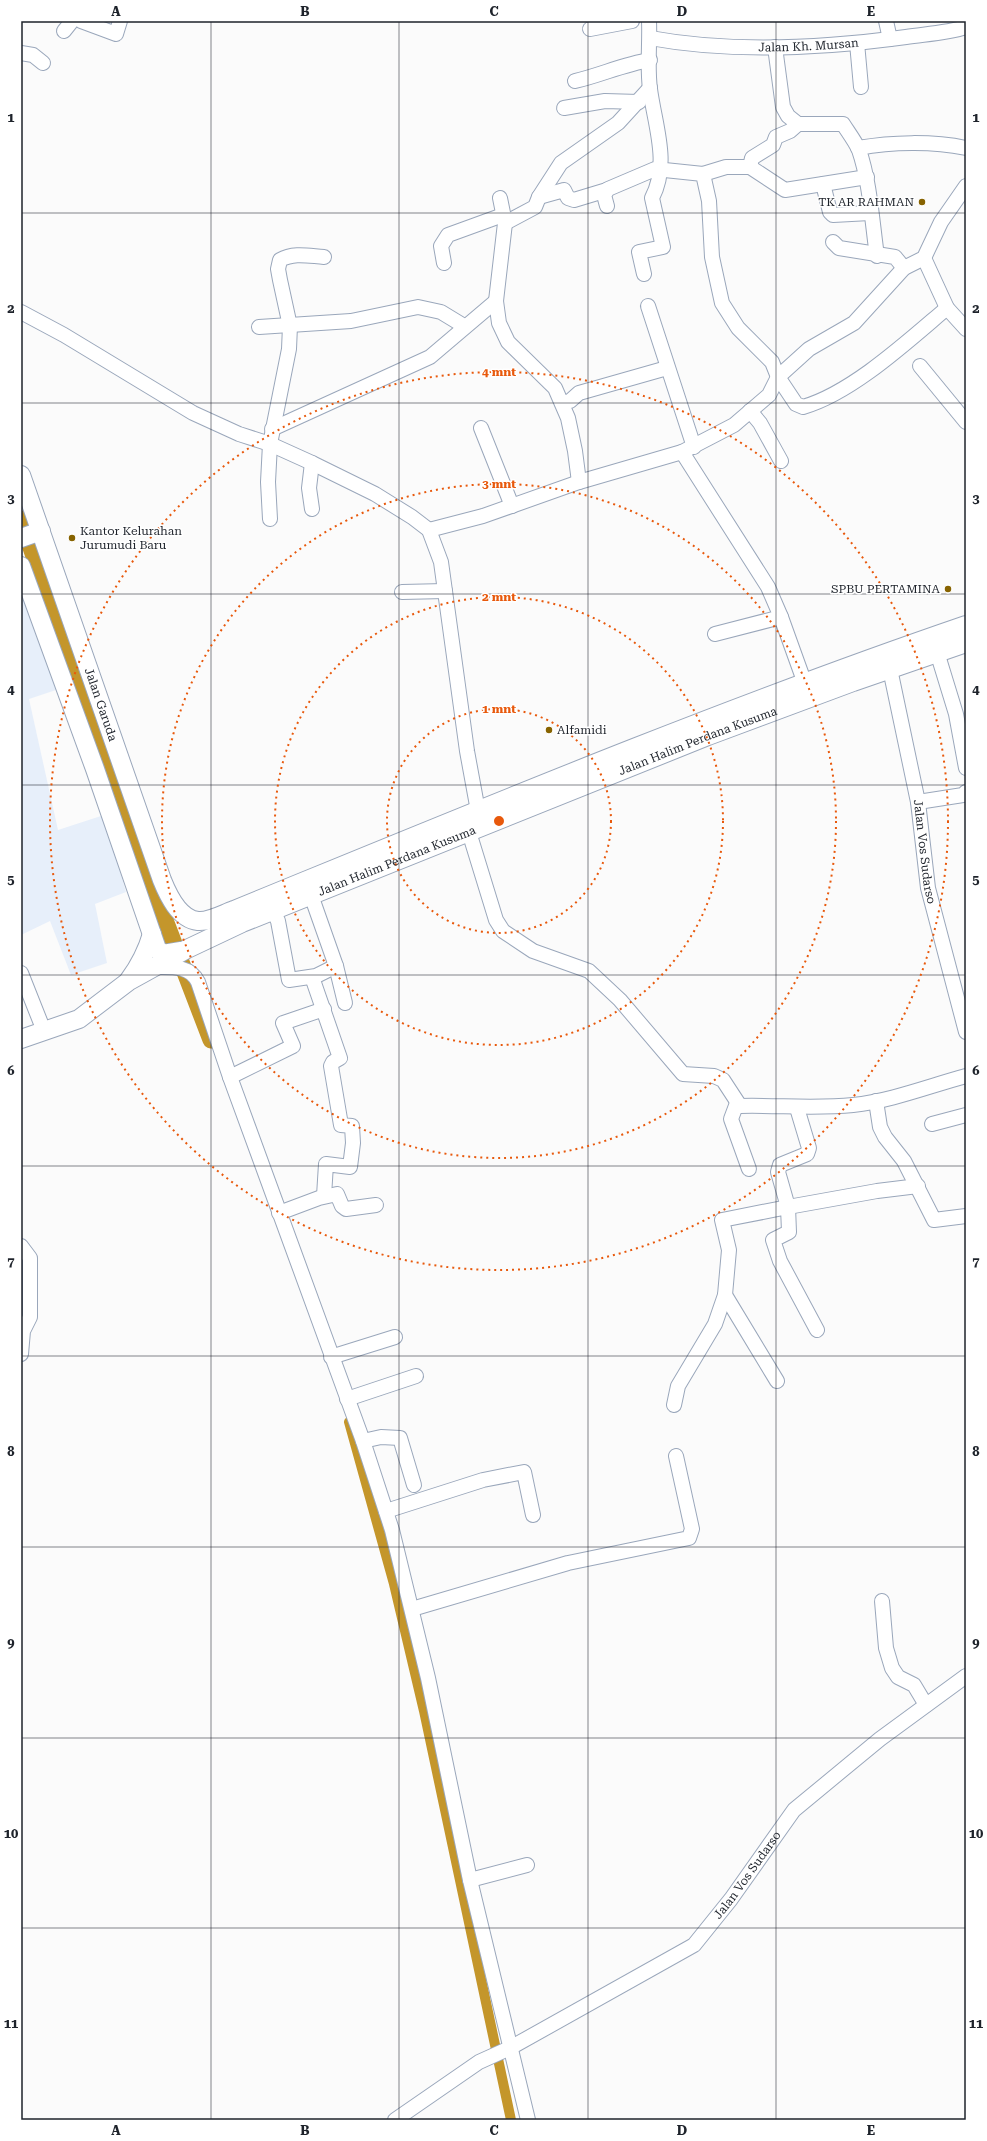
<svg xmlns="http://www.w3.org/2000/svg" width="987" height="2141" viewBox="0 0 987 2141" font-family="'Roboto Serif',serif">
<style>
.built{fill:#e7effa}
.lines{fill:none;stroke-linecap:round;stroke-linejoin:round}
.canal{stroke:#c4962b;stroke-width:10}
.river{stroke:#c4962b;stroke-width:17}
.minor-casing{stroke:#9aa7bb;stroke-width:16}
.major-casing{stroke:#9aa7bb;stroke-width:20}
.minor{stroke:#fff;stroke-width:14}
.major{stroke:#fff;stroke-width:18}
.grid{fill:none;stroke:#1e232b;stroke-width:1;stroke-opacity:0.55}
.ring{fill:none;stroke:#e8590c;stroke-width:2;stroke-dasharray:2 4}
.poi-dot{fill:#876300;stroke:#fff;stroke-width:1.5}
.labels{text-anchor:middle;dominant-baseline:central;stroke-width:3;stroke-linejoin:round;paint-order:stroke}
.street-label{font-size:12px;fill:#1e232b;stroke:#fff}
.poi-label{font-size:12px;fill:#1e232b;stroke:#fff;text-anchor:end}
.centre{fill:#e8590c;stroke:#fff;stroke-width:2}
.ring-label{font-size:12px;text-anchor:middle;font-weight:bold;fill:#e8590c;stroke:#fff;stroke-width:3;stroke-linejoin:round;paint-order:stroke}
.neatline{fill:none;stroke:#1e232b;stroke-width:1.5}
.grid-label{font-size:13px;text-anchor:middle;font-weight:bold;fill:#1e232b}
</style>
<rect width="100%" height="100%" fill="#fbfbfb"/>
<path class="built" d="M21 586 59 689 29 699 58 830 104 815 126 892 95 904 107 963 71 975 50 921 21 935Z"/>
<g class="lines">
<path class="canal" d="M349 1422 394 1584 424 1711 511 2120"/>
<path class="river" d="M21 519 119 800 211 1040"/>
<g class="minor-casing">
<g id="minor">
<path d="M81 21 116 34 120 21"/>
<path d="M886 21 890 39"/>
<path d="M590 29 632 21"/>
<path d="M64 31 72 21"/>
<path id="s1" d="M650 38C731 53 825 48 906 37 926 34 947 33 966 27"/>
<path d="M857 43 861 87"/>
<path d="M775 47 783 107 788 116 798 124"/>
<path d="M21 53 33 55 43 63"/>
<path d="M575 81C601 75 624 64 650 60"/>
<path d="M564 108 605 101 639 102"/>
<path d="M858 148C892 142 932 141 966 148"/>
<path d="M750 167 752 158 773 145 776 137 790 131 798 124H843C848 132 855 141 859 150 870 182 872 221 877 256"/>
<path d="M703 174 726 167H750L785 190 867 177"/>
<path d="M823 184 830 212 833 215 870 213"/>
<path d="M539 197 564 190 568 198 574 200 607 190"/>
<path d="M500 198 505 223 496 301 499 323 508 342 555 388 568 418 575 451 579 482"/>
<path d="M607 206 604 195 608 189 655 169 703 174 709 201 712 257 722 303 738 328 772 362 778 377 796 404 803 407C852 393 908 341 947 308"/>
<path d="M505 223 535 207 539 197 561 163 618 123 650 88"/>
<path d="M833 242 839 248 895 257 904 268"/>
<path d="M924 258 947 308 966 329"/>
<path d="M444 263 441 246 448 235 503 215"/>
<path d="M644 274 639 252 663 247 652 198C670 163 655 126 650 89 647 67 650 43 649 21"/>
<path d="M648 306 694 447"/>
<path d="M21 312 64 335 193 413 239 434 270 444 312 463 375 494 412 517 429 530 441 562 467 751 478 811"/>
<path d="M259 327 351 321 418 307 441 312 464 326"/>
<path d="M920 366 966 422"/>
<path d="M562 403 570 401 579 393 667 368"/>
<path d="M750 411 760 423 781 461"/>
<path d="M481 428 512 506"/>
<path d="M272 429 430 357 496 301"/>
<path d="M682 452 768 587 781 617 804 681"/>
<path d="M312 509 309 488 312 463"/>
<path d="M270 519 268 482 270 444 289 349 290 326 280 280 278 269 280 260C294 252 309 256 324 257"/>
<path d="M429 530 483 516 579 482 682 452 734 425 769 395 778 377 809 349 854 323 904 268 924 258 941 222 966 186"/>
<path d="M402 592 445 591"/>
<path d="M715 634 781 617"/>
<path d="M937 652 956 714 966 768"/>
<path id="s2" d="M890 669 918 802 928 888 966 1032"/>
<path d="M918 802 963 795 966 792"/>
<path d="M469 832 496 920 503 931 533 951 589 971 620 1000 683 1074 714 1076 723 1080 740 1106C778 1105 815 1109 853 1105 891 1101 929 1086 966 1076"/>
<path d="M311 895 336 966 345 1003"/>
<path d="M273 910 278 921 289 980 316 976 336 966"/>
<path d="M155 967C171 967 190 965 198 982L230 1077 363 1441 392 1530 428 1678 470 1880 528 2120"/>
<path d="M21 973 44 1031"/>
<path d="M312 977 340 1058 333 1062 331 1066 341 1125 352 1126 353 1143 350 1167 326 1164 324 1196"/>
<path d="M230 1077 293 1046 283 1023 324 1009"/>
<path d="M876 1101 880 1127 885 1137 904 1161 934 1220 966 1216"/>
<path d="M737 1103 731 1119 749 1169"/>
<path d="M797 1108 809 1148 807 1154 780 1165 778 1172 788 1207 877 1191 918 1186"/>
<path d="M932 1124 966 1115"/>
<path d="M279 1213 319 1198 337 1194 342 1206 346 1209 376 1205"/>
<path d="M21 1246 30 1258V1317L23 1331 21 1354"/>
<path d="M725 1295 777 1381"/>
<path d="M331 1357 395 1337"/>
<path d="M347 1399 416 1376"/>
<path d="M674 1405 678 1386 715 1324 725 1295 729 1250 722 1220 788 1207 789 1232 773 1240 780 1261 817 1330"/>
<path d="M363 1441 381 1437 400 1438 414 1485"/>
<path d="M386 1511 483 1480 524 1472 533 1515"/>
<path d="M882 1601 886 1648 892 1668 898 1677 914 1685 926 1705"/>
<path d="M412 1609 568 1563 689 1538 692 1529 676 1456"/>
<path d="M470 1880 527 1865"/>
<path id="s3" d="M395 2120 479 2062 510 2048 694 1945 731 1899 794 1810 880 1739 966 1676"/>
</g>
</g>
<g class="major-casing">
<g id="major">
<path id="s4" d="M21 475 162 880C168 895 179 919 198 921 209 922 223 914 234 910 476 811 718 710 966 625"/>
<path d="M21 538 41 531"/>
<path d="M21 566 95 769 157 949 163 954 181 951"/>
<path d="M129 980C140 965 147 951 152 934"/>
<path id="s5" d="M21 1039 79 1019 129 981 187 949 242 923 708 736 853 682 966 643"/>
</g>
</g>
<use href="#minor" class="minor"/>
<use href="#major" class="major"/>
</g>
<path class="grid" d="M211 21V2120M399 21V2120M588 21V2120M776 21V2120M21 213H966M21 403H966M21 594H966M21 785H966M21 975H966M21 1166H966M21 1356H966M21 1547H966M21 1738H966M21 1928H966"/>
<g class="ring">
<circle cx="499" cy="821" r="112"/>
<circle cx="499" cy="821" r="224"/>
<circle cx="499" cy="821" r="337"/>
<circle cx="499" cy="821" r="449"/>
</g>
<g class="poi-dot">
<circle cx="922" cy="202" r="4"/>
<circle cx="72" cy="538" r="4"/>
<circle cx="948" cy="589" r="4"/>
<circle cx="549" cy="730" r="4"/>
</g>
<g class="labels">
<g class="street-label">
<text stroke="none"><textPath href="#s1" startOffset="159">Jalan Kh. Mursan</textPath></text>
<text stroke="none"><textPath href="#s4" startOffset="243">Jalan Garuda</textPath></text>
<text stroke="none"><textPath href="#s5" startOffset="742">Jalan Halim Perdana Kusuma</textPath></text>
<text stroke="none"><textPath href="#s2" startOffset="186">Jalan Vos Sudarso</textPath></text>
<text stroke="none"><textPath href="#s5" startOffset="418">Jalan Halim Perdana Kusuma</textPath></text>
<text stroke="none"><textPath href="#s3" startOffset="435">Jalan Vos Sudarso</textPath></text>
</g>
<g class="poi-label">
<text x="914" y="202">TK AR RAHMAN</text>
<text x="80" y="531" text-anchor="start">Kantor Kelurahan<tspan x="80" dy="14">Jurumudi Baru</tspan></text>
<text x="940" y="589">SPBU PERTAMINA</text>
<text x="557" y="730" text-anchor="start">Alfamidi</text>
</g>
</g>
<circle cx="499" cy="821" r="6" class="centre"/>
<g class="ring-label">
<text x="499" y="376">4 mnt</text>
<text x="499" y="488">3 mnt</text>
<text x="499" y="601">2 mnt</text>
<text x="499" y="713">1 mnt</text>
</g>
<rect width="987" height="2141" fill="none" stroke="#ffffff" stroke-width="44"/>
<rect x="22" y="22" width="943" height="2097" class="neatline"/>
<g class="grid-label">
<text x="116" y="16">A</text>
<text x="305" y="16">B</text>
<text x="494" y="16">C</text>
<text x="682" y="16">D</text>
<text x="871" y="16">E</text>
<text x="11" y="122">1</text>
<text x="976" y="122">1</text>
<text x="11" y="313">2</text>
<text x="976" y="313">2</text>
<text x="11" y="503">3</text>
<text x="976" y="503">3</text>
<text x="11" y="694">4</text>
<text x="976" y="694">4</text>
<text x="11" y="884">5</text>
<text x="976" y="884">5</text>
<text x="11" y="1075">6</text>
<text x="976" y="1075">6</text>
<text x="11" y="1266">7</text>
<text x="976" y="1266">7</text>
<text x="11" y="1456">8</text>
<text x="976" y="1456">8</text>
<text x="11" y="1647">9</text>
<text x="976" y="1647">9</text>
<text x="11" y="1838">10</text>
<text x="976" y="1838">10</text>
<text x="11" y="2028">11</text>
<text x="976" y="2028">11</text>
<text x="116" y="2135">A</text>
<text x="305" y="2135">B</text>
<text x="494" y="2135">C</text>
<text x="682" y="2135">D</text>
<text x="871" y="2135">E</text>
</g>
</svg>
